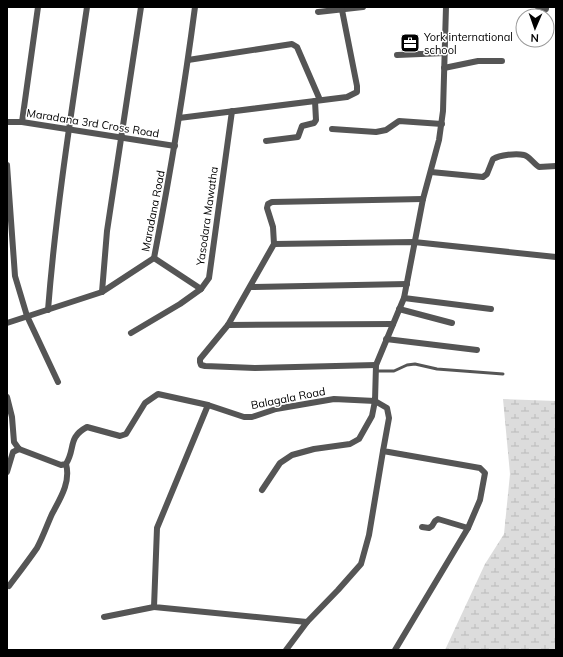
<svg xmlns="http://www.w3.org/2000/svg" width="563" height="657" viewBox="0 0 563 657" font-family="Mulish,sans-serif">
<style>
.wetland{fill:url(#wetland-marsh)}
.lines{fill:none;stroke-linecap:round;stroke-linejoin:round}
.lane{stroke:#555;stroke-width:3}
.street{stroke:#555;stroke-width:6}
.labels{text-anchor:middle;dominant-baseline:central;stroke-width:3;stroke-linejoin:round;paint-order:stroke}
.poi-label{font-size:11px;fill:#000;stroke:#fff;text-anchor:start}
.street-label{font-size:11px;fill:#000;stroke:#fff}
</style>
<defs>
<pattern id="wetland-marsh" width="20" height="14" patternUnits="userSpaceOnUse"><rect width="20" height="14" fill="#dcdcdc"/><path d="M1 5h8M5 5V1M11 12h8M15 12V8" fill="none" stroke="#bbb"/></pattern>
</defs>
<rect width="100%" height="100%" fill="#fff"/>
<path class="wetland" d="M503 399 556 401V650H445L485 564 504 534 510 474Z"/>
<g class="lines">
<path class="lane" d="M376 371H394L407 365 415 364 437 369 503 374"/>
<g class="street">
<path d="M538 7 546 9"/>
<path d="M318 12 363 7"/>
<path d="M397 55 445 53"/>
<path d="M188 60 292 44 297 47 320 100"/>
<path d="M444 68 478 61H502"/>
<path d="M179 118 347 97 357 92V86L342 10"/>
<path d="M7 122H22L175 146"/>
<path d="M22 122 38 7"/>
<path d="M332 129 376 132 386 130 399 121 442 124"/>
<path d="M266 141 298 137 302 126 314 123 316 120 315 101"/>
<path d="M7 165 15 276 27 316 58 382"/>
<path d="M431 172 483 177 487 174 493 159C500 155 516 153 524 155 529 156 534 164 539 167L556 166"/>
<path d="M274 244 414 242 556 257"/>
<path d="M154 258 201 289 209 278 232 111"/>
<path d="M251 287 407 284"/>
<path d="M102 292 107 231 141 7"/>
<path d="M404 298 491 309"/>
<path d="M399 309 452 323"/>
<path d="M48 310C56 208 72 108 87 7"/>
<path d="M7 323 102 292 154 258C170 175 184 91 195 7"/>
<path d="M228 325 393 324"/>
<path d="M131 333 180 304 201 289"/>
<path d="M386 339 477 350"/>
<path d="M376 365 255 368 205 366 201 365 200 362V359L228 325 274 244 273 227 267 208 268 204 272 202 423 199"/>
<path d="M7 397 12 417 14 442 19 449"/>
<path d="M208 405 157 528 154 607 307 622 286 650"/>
<path d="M19 449 61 465 66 464C76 448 67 438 87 427L120 436 126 434 145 403 158 394 208 405 244 417H252L276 409 334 399 375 401 376 365 404 298 423 199 439 140 443 111 446 7"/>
<path d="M7 472 13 452 19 449"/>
<path d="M262 490 280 463 292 455 314 449 350 444 359 439 372 416 375 401 387 408 389 418 383 451 480 468 485 473 480 500 468 528 395 650"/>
<path d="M422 527 429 528 432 526 435 521 438 519 468 528"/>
<path d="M9 586C18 574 28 561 37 548 43 537 47 525 52 514 60 499 71 482 66 464"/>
<path d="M104 617 154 607"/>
<path d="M307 622 338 590 361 564 369 535 383 451"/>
</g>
</g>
<defs>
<g id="office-square" transform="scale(1)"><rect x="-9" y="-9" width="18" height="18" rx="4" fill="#000" stroke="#fff"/><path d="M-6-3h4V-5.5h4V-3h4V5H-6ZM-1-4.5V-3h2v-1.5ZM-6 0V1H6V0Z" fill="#fff"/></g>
</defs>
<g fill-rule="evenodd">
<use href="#office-square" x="410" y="43"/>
</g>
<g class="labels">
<g class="poi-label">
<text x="424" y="37">York international<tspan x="424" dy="13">school</tspan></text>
</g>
<g class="street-label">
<text transform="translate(93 123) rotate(9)">Maradana 3rd Cross Road</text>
<text transform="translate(153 211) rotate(-79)">Maradana Road</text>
<text transform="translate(207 216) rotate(-82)">Yasodara Mawatha</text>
<text transform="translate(288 398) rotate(-11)">Balagala Road</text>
</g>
</g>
<rect width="563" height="657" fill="none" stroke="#000000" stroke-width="16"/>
<g transform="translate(535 28) rotate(182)"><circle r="19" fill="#ffffff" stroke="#999999"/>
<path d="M0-3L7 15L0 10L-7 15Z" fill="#000000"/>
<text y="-6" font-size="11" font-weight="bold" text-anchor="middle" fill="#000000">N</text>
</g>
</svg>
